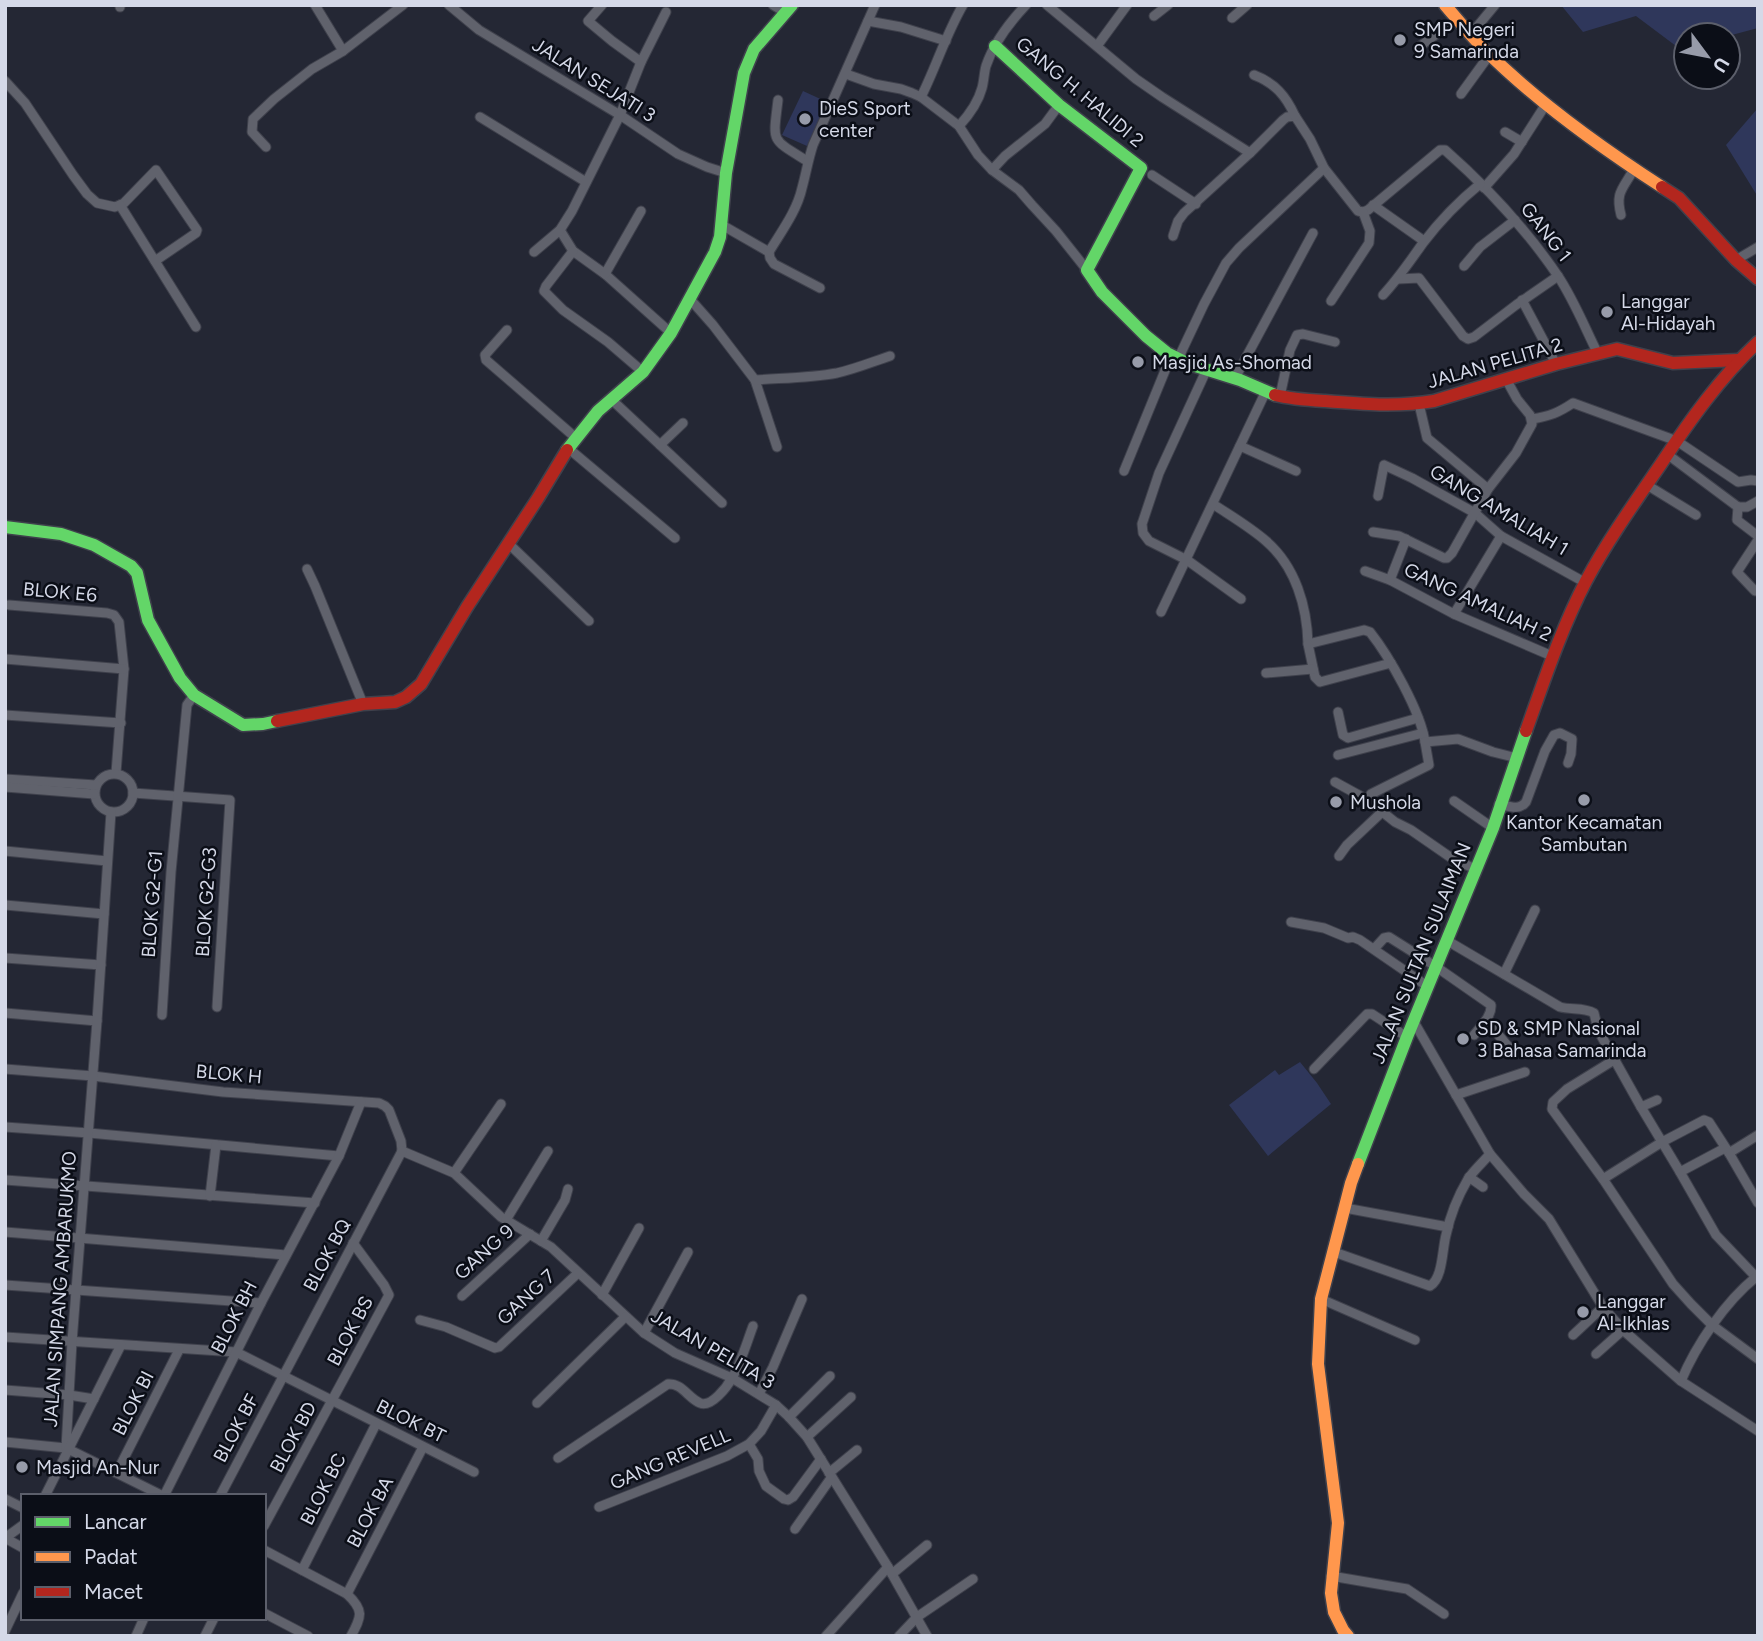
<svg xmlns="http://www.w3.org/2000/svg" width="1763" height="1641" viewBox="0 0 1763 1641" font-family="Figtree,sans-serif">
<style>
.green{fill:#2f375b}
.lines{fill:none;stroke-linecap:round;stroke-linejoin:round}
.street-casing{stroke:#3f414c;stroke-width:11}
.fast-casing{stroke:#3f414c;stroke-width:15}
.slow-casing{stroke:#3f414c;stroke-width:15}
.jam-casing{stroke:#3f414c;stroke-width:15}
.street{stroke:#60626c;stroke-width:9}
.fast{stroke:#63d668;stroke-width:12}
.slow{stroke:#ff974d;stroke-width:12}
.jam{stroke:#b3261e;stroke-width:12}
.poi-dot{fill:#979ba9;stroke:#0b0e17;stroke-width:2.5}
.labels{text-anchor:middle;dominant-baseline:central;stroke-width:5;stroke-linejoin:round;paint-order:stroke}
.poi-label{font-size:19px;fill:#d5d9e8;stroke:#0b0e17;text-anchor:start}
.street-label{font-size:19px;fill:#d5d9e8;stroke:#0b0e17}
</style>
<rect width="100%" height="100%" fill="#242734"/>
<g class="green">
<path d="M1561 5H1758V28L1728 36 1686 35V48L1680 49 1636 16 1583 32Z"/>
<path d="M803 91 827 102 807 146 782 135Z"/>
<path d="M1758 108V197L1726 145Z"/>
<path d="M1300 1062 1317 1083 1331 1104 1268 1156 1229 1105 1275 1070 1279 1075Z"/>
</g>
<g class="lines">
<g class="street-casing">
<g id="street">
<path d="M120 5V7"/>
<path d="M315 5 343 51"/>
<path d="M449 5 479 30 620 115 678 154 707 167 726 173"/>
<path d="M602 5 588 21 612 41 641 62"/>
<path d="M773 5 786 13"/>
<path d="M1047 5 1136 79 1162 97 1250 153 1283 120 1287 117 1295 116 1310 139 1324 168 1358 211 1363 212 1368 210 1440 150H1445C1487 187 1526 229 1558 276 1574 300 1585 328 1598 354"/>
<path d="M1154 16 1168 5"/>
<path d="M1232 18 1247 5"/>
<path d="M868 21 901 27 946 41"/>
<path d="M1471 34 1495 5"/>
<path d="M1097 46 1127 5"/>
<path d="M1419 47 1457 19"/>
<path d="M846 74 874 84 901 89 912 93 921 97 959 126 978 155 992 170 1019 190 1032 205 1056 231 1087 270"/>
<path d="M1254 75C1275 83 1286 96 1295 116"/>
<path d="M5 81 25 103 73 175 87 194 97 203 115 207 124 203 156 170 197 230 196 233 155 261"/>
<path d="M1461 94 1490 54"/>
<path d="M921 97C936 67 946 34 963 5"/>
<path d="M778 100C773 143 770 138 807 161"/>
<path d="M480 117 586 182"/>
<path d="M959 126C970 114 978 103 982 88 984 81 984 73 986 66 994 42 1009 23 1026 5"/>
<path d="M1505 132 1522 142"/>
<path d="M266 147 252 132 253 119 274 99 312 69 343 51 403 5"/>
<path d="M992 170 1005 156 1045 124 1059 105"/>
<path d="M1152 175 1196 204"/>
<path d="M1484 188 1514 154 1546 104"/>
<path d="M120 205 196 327"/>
<path d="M1373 205 1424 241"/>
<path d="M1621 215C1615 192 1623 189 1634 169"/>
<path d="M722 225 769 252 770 258 774 264 820 288"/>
<path d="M560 230 573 251 605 274 671 333"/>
<path d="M1173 236 1178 221 1184 213 1250 153"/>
<path d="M573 251 546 286 544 291 563 310 608 342 643 372"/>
<path d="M534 252 560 230 572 211 620 115 641 62 666 12"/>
<path d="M769 252C781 232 797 211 802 188 806 174 808 160 813 145L875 5"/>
<path d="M1736 260 1758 247"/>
<path d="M1464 266 1480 247 1515 220"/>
<path d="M605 274 641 211"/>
<path d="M1398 279 1419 278 1463 336 1468 339 1474 337 1516 305 1558 276"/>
<path d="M1383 295C1398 279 1410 261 1423 243 1439 222 1459 201 1480 184"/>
<path d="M690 299 713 325 755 380 777 447"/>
<path d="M1522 300 1556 364"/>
<path d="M1331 301 1369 243 1370 231 1363 212"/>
<path d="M507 330 485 355 486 360 576 438"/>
<path d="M1178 359 1204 304 1226 263 1239 248 1324 168"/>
<path d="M1206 371 1159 473 1142 524 1143 533 1149 541 1187 560 1241 599"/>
<path d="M1235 378 1313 233"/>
<path d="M755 380C782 378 810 378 837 373 855 369 872 362 890 356"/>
<path d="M1280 396 1290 350 1297 335 1303 334 1335 342"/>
<path d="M612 400 722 503"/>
<path d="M1419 404 1427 438 1488 489"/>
<path d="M1532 419C1550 416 1558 413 1573 403L1677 441 1738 482 1751 480 1758 481"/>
<path d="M660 445 683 423"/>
<path d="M1240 446 1296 471"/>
<path d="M568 448 675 538"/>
<path d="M1667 454 1738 507"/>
<path d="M1124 471 1171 356"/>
<path d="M1647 485 1696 515"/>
<path d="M1378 496 1384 465 1412 478 1475 513 1501 536 1586 583"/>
<path d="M1213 504C1231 516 1250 527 1266 541 1296 567 1307 607 1308 644L1364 630 1370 632C1389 656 1421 712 1425 742L1458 739 1493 752 1517 758"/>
<path d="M1738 507 1737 520 1758 536"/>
<path d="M1738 507H1747L1758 501"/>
<path d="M1373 532 1399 536 1444 558H1447L1452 553 1488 489 1516 453 1532 424 1530 415 1517 399 1506 379"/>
<path d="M508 543 589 621"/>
<path d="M307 569 315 586 363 704"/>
<path d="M1365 571 1390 580 1454 614 1552 656"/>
<path d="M1390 580 1406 539"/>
<path d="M1755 591 1737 572 1758 540"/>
<path d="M9 605 107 613 114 615 119 622 124 669 116 773"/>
<path d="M1161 612 1266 391"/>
<path d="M1454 614 1501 536"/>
<path d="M1308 644 1315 677 1320 682 1391 663"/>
<path d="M5 659 124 669"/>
<path d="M1266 673 1313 669"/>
<path d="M1338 712 1343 735 1348 738 1418 718"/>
<path d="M5 715 121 723"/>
<path d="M1338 755 1423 733"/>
<circle cx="114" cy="793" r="19"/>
<path d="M5 779 96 785"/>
<path d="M1335 782 1366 799 1395 822 1411 830 1450 857 1475 869"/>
<path d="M5 787 94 794"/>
<path d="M133 793 230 800 217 1007"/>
<path d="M1371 794 1429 765 1425 742"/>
<path d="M1454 801 1493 828"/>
<path d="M1499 804C1509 806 1519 811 1526 802L1545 751 1554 735 1560 733 1572 739 1571 754 1568 763"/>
<path d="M5 851 107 861"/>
<path d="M1339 856 1347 845 1382 812"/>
<path d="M5 905 104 914"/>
<path d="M1291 922 1324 928 1348 938 1353 937 1360 940 1427 986"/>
<path d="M1446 940 1560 1007C1571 1010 1584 1007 1594 1013L1598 1030 1641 1107"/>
<path d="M1374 949 1384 938 1389 937 1435 966 1491 1005C1492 1016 1481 1026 1474 1035"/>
<path d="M5 958 101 965"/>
<path d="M1504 974 1535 910"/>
<path d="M5 1013 97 1021"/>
<path d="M162 1015 171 872 187 705 194 695"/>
<path d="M1486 1020 1511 1050"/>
<path d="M1414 1022 1490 1154 1524 1194 1549 1219 1603 1307 1623 1330 1681 1381 1758 1431"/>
<path d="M1614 1060 1567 1089 1553 1102 1552 1109 1603 1179 1673 1284 1691 1304 1712 1325 1758 1359"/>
<path d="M5 1069 93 1076 223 1092 379 1103 385 1106 389 1110 401 1141 402 1151"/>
<path d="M1314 1069 1367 1014H1372L1407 1037"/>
<path d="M1456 1095 1525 1072"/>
<path d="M1657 1100 1641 1107 1662 1142 1704 1120 1709 1122 1729 1153 1758 1135"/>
<path d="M5 1127 89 1133 339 1156"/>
<path d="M402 1151 454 1173 501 1217 551 1247 644 1333 675 1353 732 1378 776 1405 789 1417 807 1437 888 1567 927 1636"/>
<path d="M1729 1153 1758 1203"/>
<path d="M1680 1172 1716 1235 1756 1277"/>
<path d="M454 1173 501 1104"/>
<path d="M1469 1177 1483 1187"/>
<path d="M1603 1179 1662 1142 1680 1172 1725 1148"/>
<path d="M5 1180 315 1203"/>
<path d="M210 1196 216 1145"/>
<path d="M1345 1208 1448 1227"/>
<path d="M506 1220 548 1151"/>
<path d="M5 1232 286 1255"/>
<path d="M541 1241 565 1200 568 1189"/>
<path d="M1334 1252 1430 1286C1443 1278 1442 1250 1446 1235 1450 1216 1458 1196 1468 1179 1474 1170 1483 1162 1490 1154"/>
<path d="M5 1285 261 1303"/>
<path d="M602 1295 639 1228"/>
<path d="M462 1296 530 1234"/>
<path d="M1321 1299 1415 1340"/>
<path d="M420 1320 446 1327 495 1348 499 1347 578 1273"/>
<path d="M644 1333 688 1252"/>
<path d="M1573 1335 1603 1307"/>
<path d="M5 1337 236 1352 474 1472"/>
<path d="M1596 1354 1623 1330"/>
<path d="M1681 1381C1696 1345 1725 1302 1756 1277L1758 1278"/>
<path d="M5 1390 69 1395 94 1399"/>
<path d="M759 1394 773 1367 802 1299"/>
<path d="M537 1403 625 1317"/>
<path d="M789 1417 830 1376"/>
<path d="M807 1437 851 1397"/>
<path d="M5 1442 66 1448 163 1496"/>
<path d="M749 1444 758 1459 759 1471 766 1486 784 1499 788 1500 793 1497 821 1459"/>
<path d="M66 1448 72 1342 97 1021 111 812"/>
<path d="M558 1458 668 1384C682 1383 688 1398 700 1403 711 1408 727 1387 732 1378 741 1363 747 1342 753 1326"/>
<path d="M117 1472 179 1350"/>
<path d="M829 1473 857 1450"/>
<path d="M45 1496 121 1345"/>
<path d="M164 1496 261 1303 339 1156 361 1102"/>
<path d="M220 1496 402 1151"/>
<path d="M5 1499 23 1508"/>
<path d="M599 1507 727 1456 749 1444 761 1431 776 1405"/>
<path d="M264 1526 389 1295 384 1285 353 1243"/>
<path d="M795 1529 831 1478"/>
<path d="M5 1538 23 1525"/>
<path d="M5 1538 23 1548"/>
<path d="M264 1550 347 1594C364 1610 362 1616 351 1636"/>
<path d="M302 1570 376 1424"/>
<path d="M892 1574 927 1545"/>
<path d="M1331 1576 1407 1589 1444 1614"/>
<path d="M347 1594 423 1447"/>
<path d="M264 1613 308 1636"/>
<path d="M5 1631 23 1593"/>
<path d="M136 1636 144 1618"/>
<path d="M205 1636 214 1618"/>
<path d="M826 1636 888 1567"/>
<path d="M899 1636 917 1617 973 1579"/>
</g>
</g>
<g class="fast-casing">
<g id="fast">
<path d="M995 46 1059 105 1141 168 1087 270 1102 292 1146 336 1167 353 1189 364 1240 380 1275 395"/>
<path d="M567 450 598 411 643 372 671 333 715 252 720 237 726 173 744 73 754 49 792 5"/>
<path d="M5 527 61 534 94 545 131 566 137 573 148 620 180 678 194 695 243 725 263 724 277 721"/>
<path d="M1358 1164 1407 1037 1493 828 1526 731"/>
</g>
</g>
<g class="slow-casing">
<g id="slow">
<path d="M1445 5C1458 20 1470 35 1484 49 1536 101 1600 147 1662 187"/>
<path d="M1348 1636 1343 1630 1334 1612 1331 1593 1338 1523 1318 1364 1321 1299 1351 1183 1358 1164"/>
</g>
</g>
<g class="jam-casing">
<g id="jam">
<path d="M1662 187 1679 198 1736 260 1758 279"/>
<path d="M1275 395C1291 399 1307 400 1324 401 1361 404 1397 407 1434 401L1556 364 1617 349 1673 363 1738 360"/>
<path d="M277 721 363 704 395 702 406 697 421 684 467 607 538 498 567 450"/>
<path d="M1526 731C1544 681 1561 629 1586 581 1608 540 1635 502 1661 464 1690 420 1720 378 1758 342"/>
</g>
</g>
<use href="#street" class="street"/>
<use href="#fast" class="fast"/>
<use href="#slow" class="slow"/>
<use href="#jam" class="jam"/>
</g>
<g class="poi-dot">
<circle cx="1400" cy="40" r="7"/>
<circle cx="805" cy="119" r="7"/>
<circle cx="1607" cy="312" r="7"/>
<circle cx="1138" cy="362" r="7"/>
<circle cx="1584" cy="800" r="7"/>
<circle cx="1336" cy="802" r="7"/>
<circle cx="1463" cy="1039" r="7"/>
<circle cx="1583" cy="1312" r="7"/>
<circle cx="22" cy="1467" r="7"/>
</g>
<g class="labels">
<g class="poi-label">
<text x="1414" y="29">SMP Negeri<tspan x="1414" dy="22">9 Samarinda</tspan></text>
<text x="819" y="108">DieS Sport<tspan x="819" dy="22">center</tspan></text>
<text x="1621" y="301">Langgar<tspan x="1621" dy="22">Al-Hidayah</tspan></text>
<text x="1152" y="362">Masjid As-Shomad</text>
<text x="1350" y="802">Mushola</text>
<text x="1584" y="822" text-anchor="middle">Kantor Kecamatan<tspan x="1584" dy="22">Sambutan</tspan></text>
<text x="1477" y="1028">SD &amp; SMP Nasional<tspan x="1477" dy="22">3 Bahasa Samarinda</tspan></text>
<text x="1597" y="1301">Langgar<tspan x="1597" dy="22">Al-Ikhlas</tspan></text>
<text x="36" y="1467">Masjid An-Nur</text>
</g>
<g class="street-label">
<text transform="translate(594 80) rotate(32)">JALAN SEJATI 3</text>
<text transform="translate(1080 92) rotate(40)">GANG H. HALIDI 2</text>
<text transform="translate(1546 232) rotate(52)">GANG 1</text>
<text transform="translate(1495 363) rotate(-16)">JALAN PELITA 2</text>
<text transform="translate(1499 510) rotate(31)">GANG AMALIAH 1</text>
<text transform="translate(60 592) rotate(5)">BLOK E6</text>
<text transform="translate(1478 602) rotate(25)">GANG AMALIAH 2</text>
<text transform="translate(206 902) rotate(-86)">BLOK G2-G3</text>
<text transform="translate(152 904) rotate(-86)">BLOK G2-G1</text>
<text transform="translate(1421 953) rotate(-68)">JALAN SULTAN SULAIMAN</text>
<text transform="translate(229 1074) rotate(5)">BLOK H</text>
<text transform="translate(484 1252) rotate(-42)">GANG 9</text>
<text transform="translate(327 1255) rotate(-62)">BLOK BQ</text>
<text transform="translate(60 1289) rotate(-86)">JALAN SIMPANG AMBARUKMO</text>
<text transform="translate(526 1297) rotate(-43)">GANG 7</text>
<text transform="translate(234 1317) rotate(-63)">BLOK BH</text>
<text transform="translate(350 1331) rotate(-62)">BLOK BS</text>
<text transform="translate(713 1349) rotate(30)">JALAN PELITA 3</text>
<text transform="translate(133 1403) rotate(-63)">BLOK BI</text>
<text transform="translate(411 1421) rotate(26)">BLOK BT</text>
<text transform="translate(236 1428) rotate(-62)">BLOK BF</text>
<text transform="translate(293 1437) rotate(-62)">BLOK BD</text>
<text transform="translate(670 1459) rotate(-23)">GANG REVELL</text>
<text transform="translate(323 1489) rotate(-63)">BLOK BC</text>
<text transform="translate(370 1512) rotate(-62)">BLOK BA</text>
</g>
</g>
<rect width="1763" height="1641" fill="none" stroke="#d5d9e8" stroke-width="14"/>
<rect x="21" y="1494" width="245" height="126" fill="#0b0e17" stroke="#5c5f6b" stroke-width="2"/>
<rect x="35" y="1517" width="35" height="10" fill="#63d668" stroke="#5c5f6b" stroke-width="2"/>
<text x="84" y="1529" font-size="21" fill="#d5d9e8">Lancar</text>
<rect x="35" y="1552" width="35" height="10" fill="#ff974d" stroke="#5c5f6b" stroke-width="2"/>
<text x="84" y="1564" font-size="21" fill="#d5d9e8">Padat</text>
<rect x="35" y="1587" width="35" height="10" fill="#b3261e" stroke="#5c5f6b" stroke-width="2"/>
<text x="84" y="1599" font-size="21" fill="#d5d9e8">Macet</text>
<g transform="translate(1707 56) rotate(122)"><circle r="33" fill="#0b0e17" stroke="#5c5f6b" stroke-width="2"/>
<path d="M0-5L12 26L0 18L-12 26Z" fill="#979ba9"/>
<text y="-10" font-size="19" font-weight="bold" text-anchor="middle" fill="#d5d9e8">U</text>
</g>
</svg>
